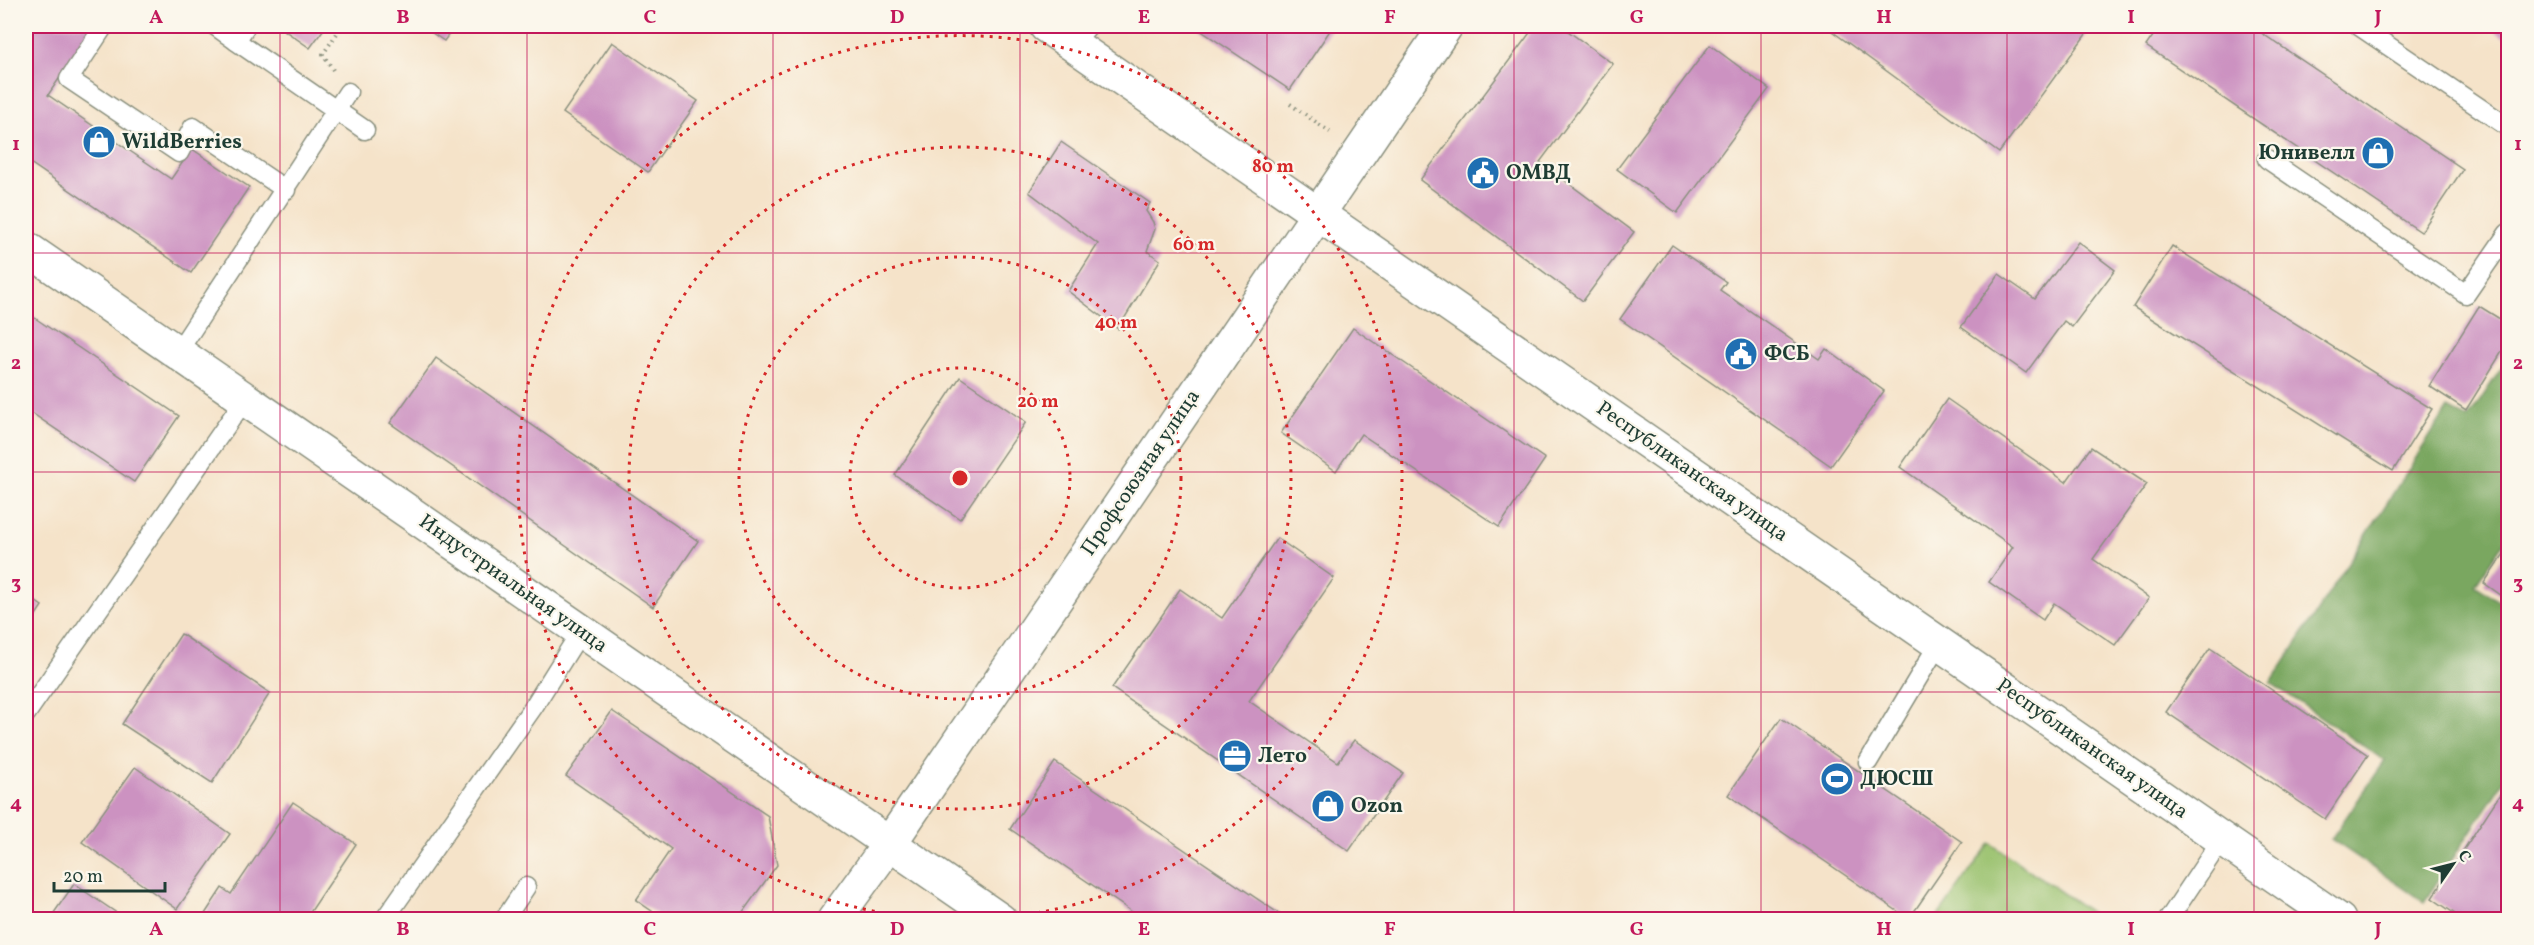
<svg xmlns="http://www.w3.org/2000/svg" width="2534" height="945" viewBox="0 0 2534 945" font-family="Vollkorn,serif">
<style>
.green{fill:#99c16d;stroke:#5c7f50;stroke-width:1.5}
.forest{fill:#7aa760;stroke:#4c724a;stroke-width:1.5}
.building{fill:#cc92c1}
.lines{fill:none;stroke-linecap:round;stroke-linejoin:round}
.service-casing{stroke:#8a907e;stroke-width:21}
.minor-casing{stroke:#8a907e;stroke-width:36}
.path{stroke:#8a907e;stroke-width:4;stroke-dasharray:1.5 4.5;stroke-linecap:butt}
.service{stroke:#fff;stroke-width:18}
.minor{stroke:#fff;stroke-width:33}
.grid{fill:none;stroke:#c2185b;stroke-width:1.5;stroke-opacity:0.55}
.ring{fill:none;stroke:#d62828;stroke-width:3;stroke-dasharray:3 6}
.labels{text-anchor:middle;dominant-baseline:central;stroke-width:4.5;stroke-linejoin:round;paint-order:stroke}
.poi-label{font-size:21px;font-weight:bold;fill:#1f3d34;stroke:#fbf7ec;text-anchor:start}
.street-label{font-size:21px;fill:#1f3d34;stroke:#fbf7ec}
.centre{fill:#d62828;stroke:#fbf7ec;stroke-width:3}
.ring-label{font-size:18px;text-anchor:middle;font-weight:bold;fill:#d62828;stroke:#fbf7ec;stroke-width:4.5;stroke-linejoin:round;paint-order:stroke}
.neatline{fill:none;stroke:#c2185b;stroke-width:2}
.grid-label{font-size:20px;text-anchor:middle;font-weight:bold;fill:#c2185b}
</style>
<rect width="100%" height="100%" fill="#fbf7ec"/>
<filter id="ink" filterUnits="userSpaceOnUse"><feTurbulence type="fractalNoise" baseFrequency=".0167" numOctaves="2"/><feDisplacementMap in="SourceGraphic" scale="12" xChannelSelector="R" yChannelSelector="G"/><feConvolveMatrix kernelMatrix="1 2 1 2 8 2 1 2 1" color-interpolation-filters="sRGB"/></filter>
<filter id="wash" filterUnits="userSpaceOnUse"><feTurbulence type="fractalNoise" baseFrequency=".008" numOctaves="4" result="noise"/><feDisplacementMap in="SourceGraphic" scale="24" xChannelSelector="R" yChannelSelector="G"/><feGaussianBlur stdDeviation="1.35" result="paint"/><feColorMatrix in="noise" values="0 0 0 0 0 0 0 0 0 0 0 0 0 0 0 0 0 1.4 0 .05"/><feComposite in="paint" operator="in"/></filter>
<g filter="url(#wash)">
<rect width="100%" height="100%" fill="#f5e3c9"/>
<path class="green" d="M1990 843 2090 912 2085 919H1936Z"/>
<path class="forest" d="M2508 358V536L2475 585 2508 607V775L2424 902 2331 839 2385 761 2271 683 2448 408 2468 419Z"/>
<g id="blocks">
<g class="building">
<path d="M26 26H86L92 30 48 95 171 179 192 149 249 187 191 273 26 160Z"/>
<path d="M287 26H326L310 48 284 30Z"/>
<path d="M422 26H455L444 41Z"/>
<path d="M1194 26H1333L1290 90Z"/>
<path d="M1535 26H1561L1613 64 1540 162 1634 232 1583 301 1420 180Z"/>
<path d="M1825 26H2092L1999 153Z"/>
<path d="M2160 26H2251L2463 169 2421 232 2146 46Z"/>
<path d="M2487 26H2508V40Z"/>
<path d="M612 42 698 101 648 172 563 113Z"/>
<path d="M1710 45 1769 89 1677 213 1617 169Z"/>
<path d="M1061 142 1150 203 1146 211 1153 222 1155 229 1147 251 1160 260 1118 329 1068 291 1098 244 1029 192Z"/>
<path d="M2078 242 2115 270 2072 327 2064 321 2026 373 1961 327 1999 274 2035 299Z"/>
<path d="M1672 245 1726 282 1720 290 1819 359 1826 349 1884 391 1831 466 1620 319Z"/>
<path d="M2172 246 2432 409 2393 471 2133 307Z"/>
<path d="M2479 306 2508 324V342L2466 410 2429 386Z"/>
<path d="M26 312 179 416 134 482 26 409Z"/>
<path d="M1353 328 1545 459 1499 527 1361 434 1336 471 1281 433Z"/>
<path d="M436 358 698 541 653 607 390 423Z"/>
<path d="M960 377 1026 422 960 519 895 475Z"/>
<path d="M1947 399 2066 482 2091 447 2147 484 2093 559 2149 598 2115 645 2054 603 2043 620 1989 582 2013 547 1900 467Z"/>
<path d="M1277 538 1334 578 1249 701 1338 762 1354 740 1403 773 1349 851 1112 688 1180 589 1222 618Z"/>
<path d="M2508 548V600L2484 583Z"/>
<path d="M26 595 42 606 26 630Z"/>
<path d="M181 634 270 693 212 783 122 724Z"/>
<path d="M2210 648 2368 755 2325 819 2166 712Z"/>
<path d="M612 711 768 816 777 865 737 920H665L636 900 671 849 566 776Z"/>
<path d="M1781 718 1962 842 1909 919 1728 795Z"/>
<path d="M1055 762 1281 915 1278 920H1144L1010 829Z"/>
<path d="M135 767 230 834 177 909 82 842Z"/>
<path d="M2508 782V920H2464L2432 898Z"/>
<path d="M293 802 356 844 305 920H201L222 888 231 894Z"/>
<path d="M74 884 127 920H49Z"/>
</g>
</g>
</g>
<g filter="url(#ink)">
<use href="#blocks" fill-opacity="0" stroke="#8a907e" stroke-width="1.5"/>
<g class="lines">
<g class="service-casing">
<g id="service">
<path d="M104 26 69 79 179 153 193 127 286 190"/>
<path d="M215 26 236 41 246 26"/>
<path d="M2359 26 2508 127"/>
<path d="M236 41 365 130"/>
<path d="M1073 44 1088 26"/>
<path d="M2267 159 2466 294 2508 233"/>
<path d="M177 353 348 92"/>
<path d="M26 714 245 399"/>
<path d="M1868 762 1939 643"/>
<path d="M384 920 534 706 581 631"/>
<path d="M504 920 526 887"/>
<path d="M2168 920 2222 839"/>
</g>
</g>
<g class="minor-casing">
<g id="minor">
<path d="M1046 26 2339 920"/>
<path d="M26 248 1000 920"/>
<path d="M834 920 890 843 1446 26"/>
</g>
</g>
<g class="path">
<path d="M333 70 323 54 342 26"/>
<path d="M1290 104 1330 132"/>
</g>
<use href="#service" class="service"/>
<use href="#minor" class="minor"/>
</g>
</g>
<path class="grid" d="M280 26V920M527 26V920M773 26V920M1020 26V920M1267 26V920M1514 26V920M1761 26V920M2007 26V920M2254 26V920M26 253H2508M26 472H2508M26 692H2508"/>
<g class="ring">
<circle cx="960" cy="478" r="110"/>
<circle cx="960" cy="478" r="221"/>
<circle cx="960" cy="478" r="331"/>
<path d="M937 919A442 442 0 1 1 983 919"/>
</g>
<defs>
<g id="shop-disc" transform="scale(1.725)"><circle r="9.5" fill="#1f6fb2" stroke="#fbf7ec"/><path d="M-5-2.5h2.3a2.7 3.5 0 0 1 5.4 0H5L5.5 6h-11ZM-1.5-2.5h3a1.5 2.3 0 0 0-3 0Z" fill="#fff"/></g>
<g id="civic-disc" transform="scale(1.725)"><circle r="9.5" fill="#1f6fb2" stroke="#fbf7ec"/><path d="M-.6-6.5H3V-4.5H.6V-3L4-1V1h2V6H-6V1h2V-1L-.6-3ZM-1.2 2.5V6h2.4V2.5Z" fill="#fff"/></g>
<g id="office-disc" transform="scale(1.725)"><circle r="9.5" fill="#1f6fb2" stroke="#fbf7ec"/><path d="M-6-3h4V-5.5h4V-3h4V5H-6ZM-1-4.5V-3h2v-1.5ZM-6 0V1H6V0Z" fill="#fff"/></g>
<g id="stadium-disc" transform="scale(1.725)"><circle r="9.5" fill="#1f6fb2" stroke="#fbf7ec"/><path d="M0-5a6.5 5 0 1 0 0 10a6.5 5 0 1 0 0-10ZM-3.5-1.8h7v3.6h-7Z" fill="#fff"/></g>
</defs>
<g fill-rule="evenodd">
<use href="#shop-disc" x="99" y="142"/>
<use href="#shop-disc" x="2378" y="153"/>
<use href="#civic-disc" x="1483" y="173"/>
<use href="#civic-disc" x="1741" y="354"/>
<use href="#office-disc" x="1235" y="756"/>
<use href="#stadium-disc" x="1837" y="779"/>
<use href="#shop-disc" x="1328" y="806"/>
</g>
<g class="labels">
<g class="poi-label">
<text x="122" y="142">WildBerries</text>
<text x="2355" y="153" text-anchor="end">Юнивелл</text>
<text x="1506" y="173">ОМВД</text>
<text x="1764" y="354">ФСБ</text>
<text x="1258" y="756">Лето</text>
<text x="1860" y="779">ДЮСШ</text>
<text x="1351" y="806">Ozon</text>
</g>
<g class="street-label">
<text transform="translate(1692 472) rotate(35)">Республиканская улица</text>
<text transform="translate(1141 473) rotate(-56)">Профсоюзная улица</text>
<text transform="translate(513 584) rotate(35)">Индустриальная улица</text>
<text transform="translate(2092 749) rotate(35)">Республиканская улица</text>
</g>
</g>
<circle cx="960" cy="478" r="9" class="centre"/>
<g class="ring-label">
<text x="1273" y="172">80 m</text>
<text x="1194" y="250">60 m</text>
<text x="1116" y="328">40 m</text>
<text x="1038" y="407">20 m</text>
</g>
<rect width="2534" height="945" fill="none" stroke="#fbf7ec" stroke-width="66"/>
<g transform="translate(2453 864) rotate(55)" stroke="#fbf7ec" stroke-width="4.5" paint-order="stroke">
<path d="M0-4.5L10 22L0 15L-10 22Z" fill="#1f3d34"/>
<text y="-9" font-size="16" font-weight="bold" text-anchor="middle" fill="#1f3d34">С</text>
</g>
<path d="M54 882v9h111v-9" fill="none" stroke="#1f3d34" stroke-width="3"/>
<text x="63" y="882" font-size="18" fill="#1f3d34" stroke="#fbf7ec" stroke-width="4.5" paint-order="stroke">20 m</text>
<rect x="33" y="33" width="2468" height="879" class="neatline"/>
<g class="grid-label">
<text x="156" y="23">A</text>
<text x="403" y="23">B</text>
<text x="650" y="23">C</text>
<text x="897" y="23">D</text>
<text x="1144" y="23">E</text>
<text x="1390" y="23">F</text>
<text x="1637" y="23">G</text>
<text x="1884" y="23">H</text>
<text x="2131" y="23">I</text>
<text x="2378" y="23">J</text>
<text x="16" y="150">1</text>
<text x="2518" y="150">1</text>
<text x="16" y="369">2</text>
<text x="2518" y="369">2</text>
<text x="16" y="589">3</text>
<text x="2518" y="589">3</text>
<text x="16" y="809">4</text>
<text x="2518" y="809">4</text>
<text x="156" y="935">A</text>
<text x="403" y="935">B</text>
<text x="650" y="935">C</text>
<text x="897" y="935">D</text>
<text x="1144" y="935">E</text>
<text x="1390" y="935">F</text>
<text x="1637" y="935">G</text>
<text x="1884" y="935">H</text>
<text x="2131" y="935">I</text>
<text x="2378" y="935">J</text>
</g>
</svg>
